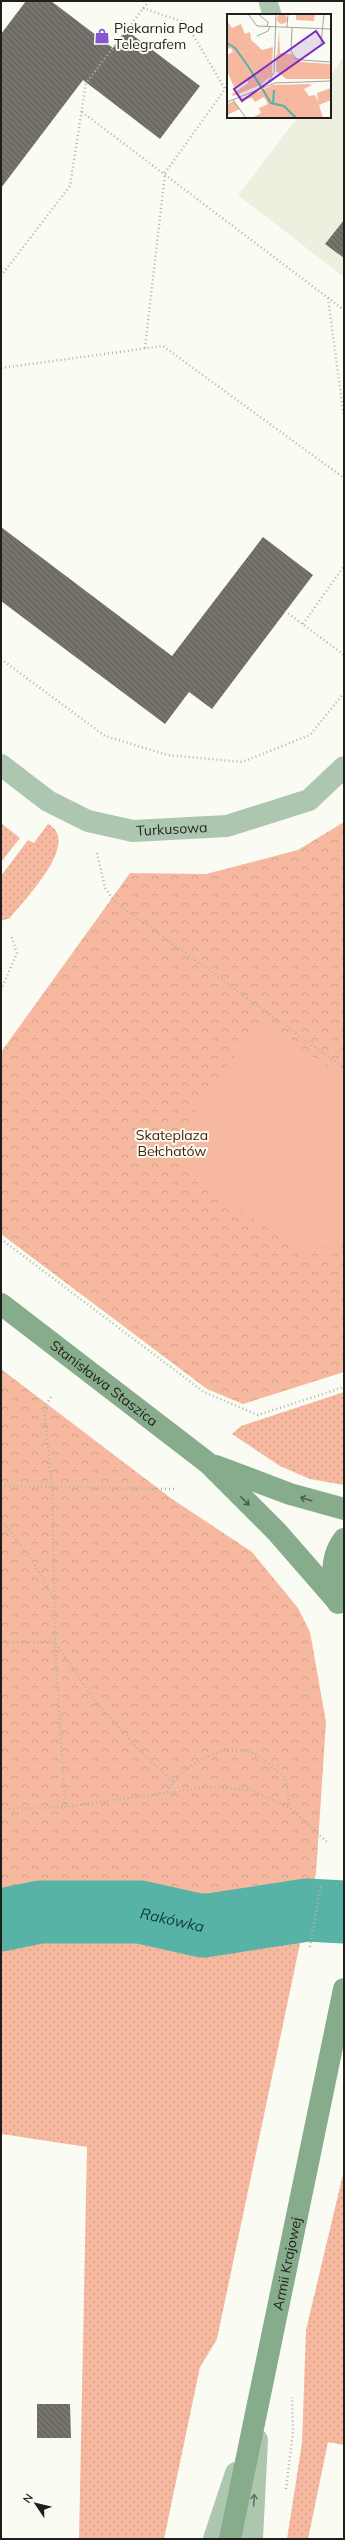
<svg xmlns="http://www.w3.org/2000/svg" width="345" height="2540" viewBox="0 0 345 2540" font-family="Mulish,sans-serif">
<style>
.built{fill:#edefdf}
.grass{fill:url(#grass-dots)}
.park{fill:url(#park-crowns)}
.pitch{fill:#f6b9a0}
.lines{fill:none;stroke-linecap:round;stroke-linejoin:round}
.river{stroke:#57b3a5;stroke-width:63}
.building{fill:url(#building-back-hatch)}
.path{stroke:#b3b4ae;stroke-width:2.5;stroke-dasharray:1 3;stroke-linecap:butt}
.lane{stroke:#adc6af;stroke-width:19}
.street{stroke:#adc6af;stroke-width:22}
.secondary{stroke:#87ac8b;stroke-width:22}
.oneway{stroke:#4d5e4e}
.oneway2{stroke:#667266}
.labels{text-anchor:middle;dominant-baseline:central;stroke-width:4;stroke-linejoin:round;paint-order:stroke}
.poi-label{font-size:14px;fill:#1e1f1c;stroke:#fafbf3;text-anchor:start}
.street-label{font-size:14px;fill:#1e1f1c;stroke:#fafbf3}
.park-label{font-size:14px;fill:#471c08;stroke:#fafbf3}
.water-label{font-size:15px;font-style:italic;fill:#103b35;stroke:#fafbf3}
.inset-river{fill:none;stroke:#57b3a5;stroke-width:2}
.inset-road{fill:none;stroke:#a2a39d;stroke-width:1}
.view{fill:#7b2cbf;fill-opacity:0.15;stroke:#7b2cbf;stroke-width:2}
.inset-edge{fill:none;stroke:#1e1f1c;stroke-width:2}
</style>
<defs>
<pattern id="grass-dots" width="8" height="8" patternUnits="userSpaceOnUse"><rect width="8" height="8" fill="#f6b9a0"/><path d="M2 2h.1M6 6h.1" fill="none" stroke="#d29f89" stroke-width="1.8" stroke-linecap="round"/></pattern>
<pattern id="park-crowns" width="20" height="18" patternUnits="userSpaceOnUse"><rect width="20" height="18" fill="#f6b9a0"/><path d="M2 6a3 3 0 1 1 6 0M12 15a3 3 0 1 1 6 0" fill="none" stroke="#d29f89"/></pattern>
<pattern id="building-back-hatch" width="6" height="6" patternUnits="userSpaceOnUse"><rect width="6" height="6" fill="#76726c"/><path d="M-1 5l2 2M0 0l6 6M5-1l2 2" fill="none" stroke="#605d58"/></pattern>
</defs>
<rect width="100%" height="100%" fill="#fafbf3"/>
<path class="built" d="M344 57V277L238 195 298 117H330V75Z"/>
<g class="grass">
<path d="M1 823 20 838 1 862Z"/>
<path d="M48 824C82 842 24 900 10 918L1 921V876L28 840 34 843Z"/>
<path d="M344 1392V1485L310 1479 280 1466 232 1434 241 1426Z"/>
<path d="M307 1910 217 2339 200 2367 164 2539H79L87 2147 2 2134 1 2146V1920L40 1912H140L203 1926Z"/>
<path d="M344 2170V2445L328 2442 308 2539H287L302 2443 306 2330Z"/>
</g>
<g class="park">
<path d="M344 822V1372L243 1404 207 1389 1 1234V1052L130 873 206 874 298 850Z"/>
<path d="M1 1369 172 1499 252 1552 298 1608 310 1632 326 1722 316 1873 307 1910 203 1926 140 1912H40L1 1920Z"/>
</g>
<path class="pitch" d="M261 1020 344 1079V1245L297 1250 165 1153Z"/>
<g class="lines">
<path class="river" id="s1" d="M1 1920 40 1912H140L203 1926 307 1910 344 1912"/>
</g>
<g class="building">
<path d="M26 1H51L113 48 126 30 200 86 160 139 83 80 1 188V34Z"/>
<path d="M344 220V258L325 244Z"/>
<path d="M1 527 172 656 263 537 313 575 212 709 189 692 165 724 1 601Z"/>
<path d="M37 2404H70L71 2438H37Z"/>
</g>
<g class="lines">
<g class="path">
<path d="M143 8 186 23 225 89"/>
<path d="M82 112 344 310"/>
<path d="M1 276 70 186 86 83 149 1"/>
<path d="M328 298 344 418"/>
<path d="M145 348 165 173 228 85"/>
<path d="M1 368 163 346 344 478"/>
<path d="M285 611 344 655"/>
<path d="M303 624 344 566"/>
<path d="M1 659 105 736 168 755 242 762 310 735 344 693"/>
<path d="M97 853 105 888 115 902 344 1068"/>
<path d="M1 990 17 953 11 935"/>
<path d="M1 1239 204 1392 258 1415 344 1387"/>
<path d="M51 1397 44 1408 52 1486 55 1642 65 1807 208 1787 251 1790 290 1808 327 1842"/>
<path d="M1 1486 174 1489"/>
<path d="M1 1520 32 1560 53 1597"/>
<path d="M1 1642H55L95 1701 144 1755 173 1782"/>
<path d="M167 1792C182 1765 219 1744 250 1752 261 1755 275 1770 285 1777L290 1807"/>
<path d="M1 1809 65 1807"/>
<path d="M310 1947 321 1884"/>
<path d="M286 2489 293 2432 292 2397"/>
</g>
<path class="lane" d="M268 1 272 15"/>
<g class="street">
<path id="s2" d="M1 765 48 801 88 821 133 831 227 826 309 800 344 767"/>
<path d="M214 2539 236 2473"/>
<path d="M252 2539 257 2440"/>
</g>
<g class="secondary">
<path id="s3" d="M1 1304 208 1463 277 1532 338 1602"/>
<path d="M216 1466 290 1494 344 1509"/>
<path d="M338 1603C332 1582 329 1558 344 1539"/>
<path id="s4" d="M230 2539 344 1989"/>
</g>
</g>
<defs><path id="oneway-shaft" d="M-6 0H5M1.5-3L5.5 0L1.5 3" fill="none" stroke-width="1.6" stroke-linecap="round" stroke-linejoin="round"/></defs>
<g class="oneway">
<use href="#oneway-shaft" transform="translate(306 1499) rotate(-163)"/>
<use href="#oneway-shaft" transform="translate(245 1501) rotate(45)"/>
</g>
<use class="oneway2" href="#oneway-shaft" transform="translate(254 2500) rotate(-87)"/>
<defs>
<g id="shop-bare" transform="scale(1.2)"><path d="M-5-2.5h2.3a2.7 3.5 0 0 1 5.4 0H5L5.5 6h-11ZM-1.5-2.5h3a1.5 2.3 0 0 0-3 0Z" fill="#8556cf" stroke="#fafbf3" stroke-width="2.5" paint-order="stroke"/></g>
</defs>
<g fill-rule="evenodd">
<use href="#shop-bare" x="102" y="36"/>
</g>
<g class="labels">
<g class="poi-label">
<text x="114" y="28">Piekarnia Pod<tspan x="114" dy="16">Telegrafem</tspan></text>
</g>
<g class="street-label">
<text stroke="none"><textPath href="#s2" startOffset="189">Turkusowa</textPath></text>
<text stroke="none"><textPath href="#s3" startOffset="130">Stanisława Staszica</textPath></text>
<text stroke="none"><textPath href="#s4" startOffset="281">Armii Krajowej</textPath></text>
</g>
<g class="park-label">
<text x="172" y="1135">Skateplaza<tspan x="172" dy="16">Bełchatów</tspan></text>
</g>
<g class="water-label">
<text stroke="none"><textPath href="#s1" startOffset="173">Rakówka</textPath></text>
</g>
</g>
<g transform="translate(227 14)">
<rect width="104" height="104" fill="#fafbf3"/>
<path d="M50 5a5 5 0 1 1 10 0a5 5 0 1 1-10 0ZM69 0H88L87 7 69 6ZM0 7 5 14 14 10 18 20 23 18 24 26 30 31 12 40 34 71 6 82 5 80 21 69 20 66 7 73 0 57V41L6 38 4 34 0 35ZM52 16 53 39 64 40 74 48 104 50V65H60L49 57ZM82 70 85 71 77 75 82 82 88 81 91 88 90 79 104 74V86L92 91 96 104H25L34 99 32 94 41 90 37 83 28 88 25 84 11 86 46 71ZM7 87 13 95 0 101V90Z" fill="#f6b9a0"/>
<path d="M30 31 35 36 46 33 45 61 34 71 12 40ZM49 41 64 42 71 48 81 49 80 65H60L49 57Z" fill="#f6b9a0"/>
<path class="inset-river" d="M0 29 8 34 21 52 44 89 57 92 69 104M46 90 47 76"/>
<path class="inset-road" d="M21 0 30 12 104 15M31 0 41 8 40 13M60 13 61 0M65 14 64 37 68 44 74 46 104 48M30 22 41 17 43 13M94 29 97 0M40 70 47 58 49 0M6 86 19 104M0 88 48 69 104 67"/>
<path class="view" d="M89 17 97 29 15 87 7 75Z"/>
<rect width="104" height="104" class="inset-edge"/>
</g>
<rect width="345" height="2540" fill="none" stroke="#1e1f1c" stroke-width="4"/>
<g transform="translate(36 2504) rotate(305)" stroke="#fafbf3" stroke-width="3" paint-order="stroke">
<path d="M0-3L7 15L0 10L-7 15Z" fill="#1e1f1c"/>
<text y="-6" font-size="11" font-weight="bold" text-anchor="middle" fill="#1e1f1c">N</text>
</g>
</svg>
